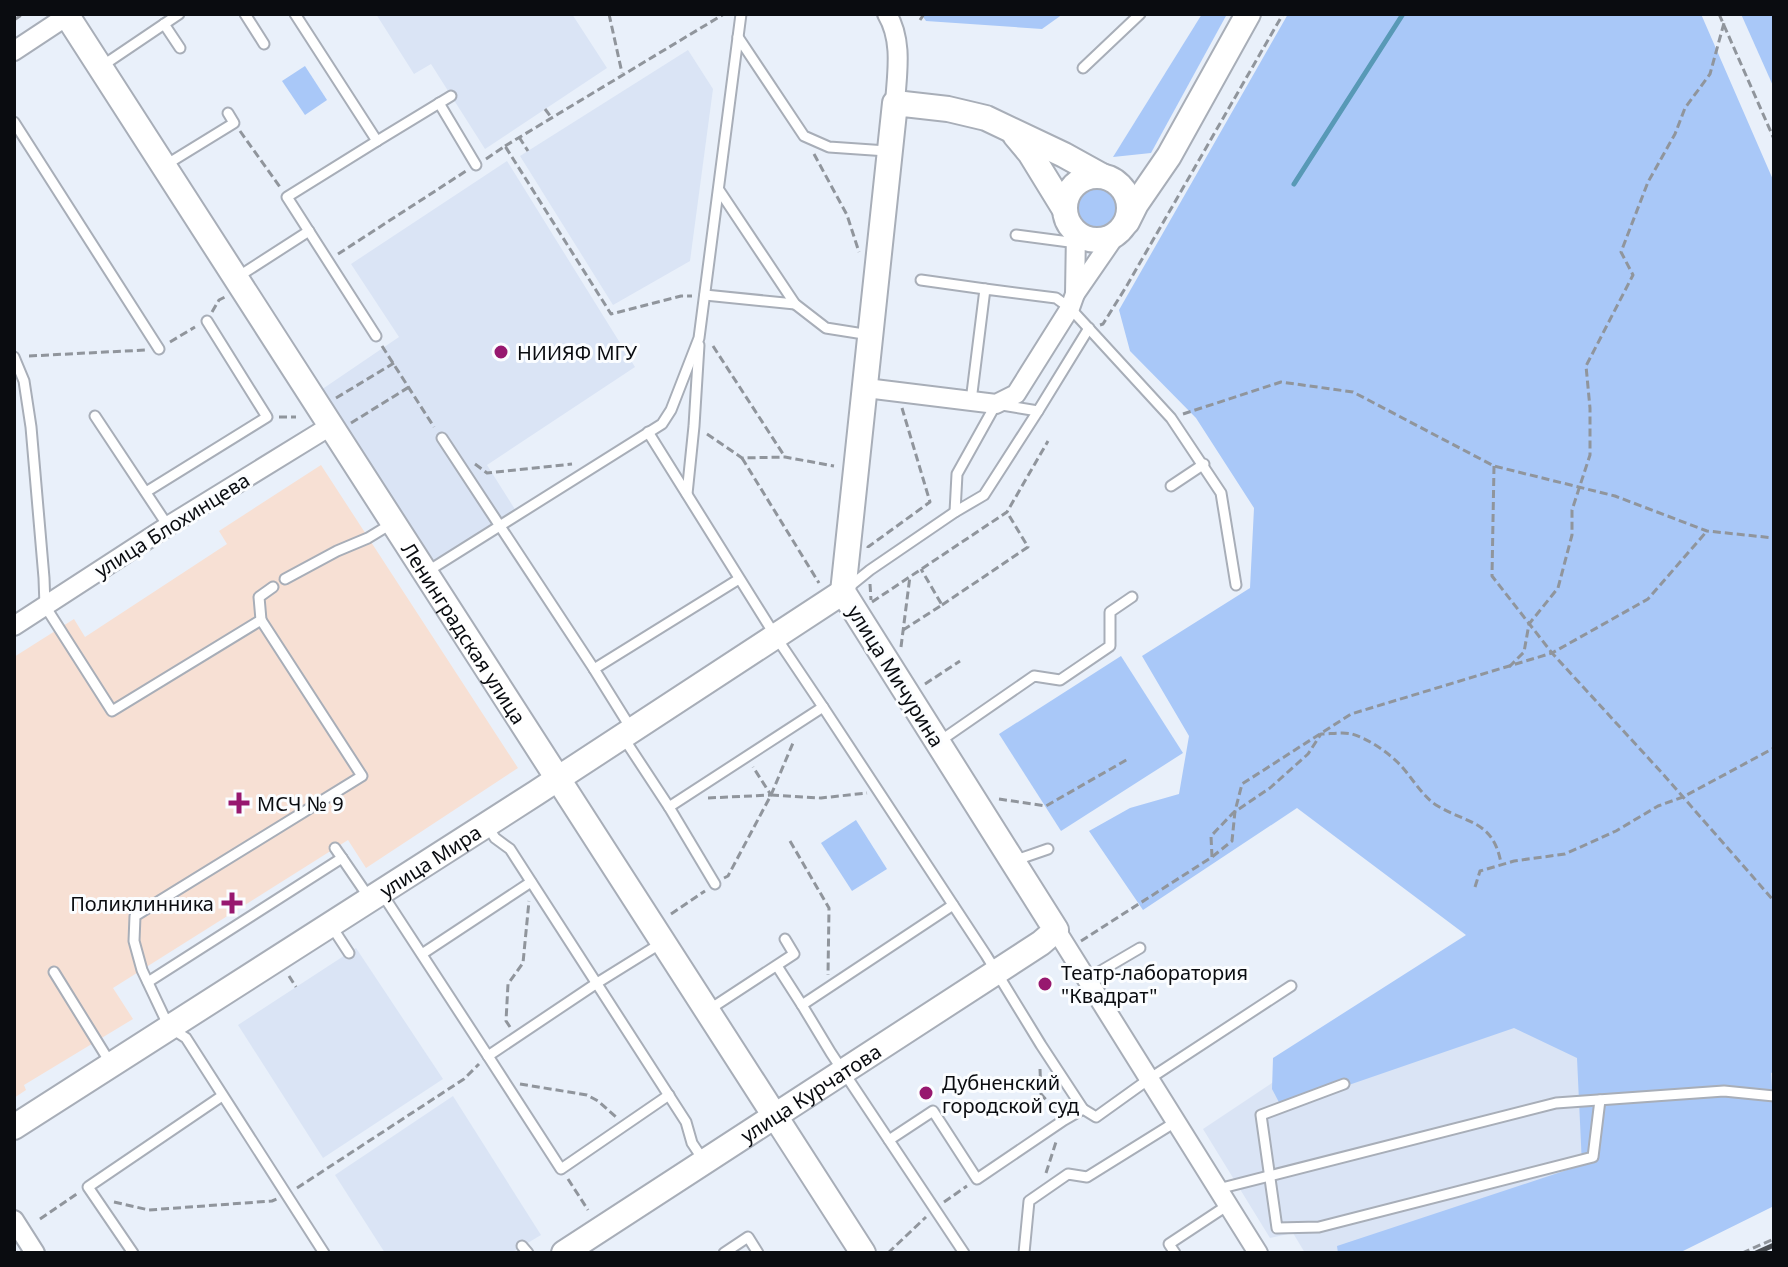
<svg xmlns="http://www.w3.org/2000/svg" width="1788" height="1267" viewBox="0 0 1788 1267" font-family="'Noto Sans',sans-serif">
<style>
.built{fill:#dae4f5}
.medical{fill:#f7e0d4}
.green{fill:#a9c8f8}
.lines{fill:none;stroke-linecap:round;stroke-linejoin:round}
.stream{stroke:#5899b6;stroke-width:5}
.lane-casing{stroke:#a8aeb8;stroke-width:13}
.street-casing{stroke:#a8aeb8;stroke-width:22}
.secondary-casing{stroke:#a8aeb8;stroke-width:28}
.path{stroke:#90959c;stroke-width:3;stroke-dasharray:8 4;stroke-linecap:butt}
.lane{stroke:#fff;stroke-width:9}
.street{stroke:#fff;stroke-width:18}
.secondary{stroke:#fff;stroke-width:24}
.rail{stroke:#4d5156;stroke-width:5}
.poi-dot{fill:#97186f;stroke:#fbfdff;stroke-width:3}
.labels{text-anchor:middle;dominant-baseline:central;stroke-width:6;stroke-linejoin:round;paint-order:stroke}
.poi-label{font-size:20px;fill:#0a0c10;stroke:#fbfdff;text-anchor:start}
.street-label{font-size:20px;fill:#0a0c10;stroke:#fbfdff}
</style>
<rect width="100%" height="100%" fill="#e9f0fa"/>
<g class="built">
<path d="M376 14H572L607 68 485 149 431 64 414 74Z"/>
<path d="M688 50 713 89 690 261 613 305 520 156Z"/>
<path d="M507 161 635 367 487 465 516 511 436 563 318 392 399 337 351 264Z"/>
<path d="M356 948 443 1079 323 1158 238 1025Z"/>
<path d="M1668 967 1774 1033V1192L1476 1253H1305L1293 1233 1270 1238 1203 1129 1341 1037Z"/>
<path d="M453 1096 541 1235 511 1253H385L335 1175Z"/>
</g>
<path class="medical" d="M321 465 518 768 366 868 348 840 113 988 133 1019 24 1085 26 1090 14 1098V657L74 619 85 637 227 544 219 531Z"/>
<g class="green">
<path d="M921 14H1063L1042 29 926 21Z"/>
<path d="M1202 14H1227L1151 153 1113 157Z"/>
<path d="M1288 14H1701L1774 182V1072L1771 1073 1774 1117V1206L1679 1253H1338L1337 1246 1582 1165 1577 1058 1514 1028 1282 1108 1272 1089 1273 1058 1466 935 1297 808 1143 910 1089 831 1130 808 1179 794 1189 736 1142 656 1250 588 1254 508 1196 418 1130 351 1119 310Z"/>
<path d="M1741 14H1774V88Z"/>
<path d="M305 66 327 100 305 115 282 81Z"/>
<circle cx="1098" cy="206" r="22"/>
<path d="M1121 656 1183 753 1061 831 999 734Z"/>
<path d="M856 820 887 869 852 891 821 843Z"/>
</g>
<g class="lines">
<path class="stream" d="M1294 184 1403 14"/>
<g class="lane-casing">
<g id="lane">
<path d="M245 14 264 44"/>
<path d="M295 14 377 141 287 197 376 336"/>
<path d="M164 24 180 48"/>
<path d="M738 37 804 136 829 147 887 151"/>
<path d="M102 66 179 14"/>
<path d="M1083 68 1140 14"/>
<path d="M439 103 476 165"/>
<path d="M14 122 159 349"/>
<path d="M377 141 451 96"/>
<path d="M164 166 234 123 228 113"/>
<path d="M719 190 795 304 826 328 870 335"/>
<path d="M1016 235 1077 243"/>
<path d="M236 278 309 231"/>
<path d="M921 280 985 289"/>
<path d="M705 295 795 304"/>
<path d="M14 357 24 381 31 427 44 578 45 606 112 711 261 620 362 776 135 916 134 941 142 970 169 1027 186 1038 324 1253"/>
<path d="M971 401 985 289 1056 298 1070 308 1171 418 1221 493 1236 585"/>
<path d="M95 416 168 526"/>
<path d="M648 432 776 637 823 707"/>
<path d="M442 438 594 669 632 730"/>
<path d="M1171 486 1204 464"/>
<path d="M146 492 267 417 207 321"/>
<path d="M687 494 694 426 699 345"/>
<path d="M955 512 957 474 996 404 1038 411"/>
<path d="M428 571 662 424 671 410 699 338 741 14"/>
<path d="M285 579 337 551 368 538 391 524"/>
<path d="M849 587 870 570 955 512 984 495 1038 411 1089 328"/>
<path d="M261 620 259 597 273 587"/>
<path d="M594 669 739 579"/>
<path d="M623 737 669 807 823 707 986 955 1041 1045 1083 1109 1064 1120 977 1179 933 1111 889 1140"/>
<path d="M940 741 1034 676 1060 680 1110 646V612L1132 597"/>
<path d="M669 807 715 884"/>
<path d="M488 827 495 838 510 849 686 1122 692 1143 704 1161"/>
<path d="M335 848 342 858"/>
<path d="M1016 860 1048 849"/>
<path d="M381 892 488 1056 597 983 663 942"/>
<path d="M953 905 802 1005 831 1053 964 1253"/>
<path d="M332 927 349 953"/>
<path d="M422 954 531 882"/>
<path d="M777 966 802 1005"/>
<path d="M54 972 111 1064"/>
<path d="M1087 979 1140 948"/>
<path d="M148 982 342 858 370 899"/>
<path d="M710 1009 794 954 785 939"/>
<path d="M488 1056 561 1169 669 1095"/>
<path d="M1344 1084 1261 1115 1277 1228 1319 1227 1593 1157 1600 1100"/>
<path d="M1083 1109 1096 1117 1149 1079 1291 986"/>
<path d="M1218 1189 1556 1103 1724 1091 1774 1096"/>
<path d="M522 1246 528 1253"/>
<path d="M133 1253 88 1187 222 1096"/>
<path d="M724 1253 748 1237 758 1253"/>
<path d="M1024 1253 1029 1201 1068 1174 1087 1177 1177 1121"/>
<path d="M1175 1253 1169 1244 1228 1205"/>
</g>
</g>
<g class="street-casing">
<g id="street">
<path d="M887 14C903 41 897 73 895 103"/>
<path d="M14 51 67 16"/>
<path d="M1075 294 1076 232"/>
<path d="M866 388 996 404 1016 394 1070 308 1075 294 1117 233"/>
<path d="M14 626 168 526 332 425"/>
<path d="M1056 930 1258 1253"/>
<path d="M14 1220 35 1253"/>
</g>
</g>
<g class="secondary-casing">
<g id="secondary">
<path id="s1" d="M66 14 863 1253"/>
<path d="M1015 135 1030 153 1065 210"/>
<circle cx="1097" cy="208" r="32"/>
<path d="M1127 222 1136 204 1169 156 1248 14"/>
<path id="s2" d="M14 1127 536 793 843 592"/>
<path id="s3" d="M564 1253 1041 943 1056 930 843 592 895 103 948 109 986 118 1064 155 1102 176"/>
</g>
</g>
<g class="path">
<path d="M609 14 622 73"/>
<path d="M1719 14 1774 139"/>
<path d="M14 20 23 14"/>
<path d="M920 20 924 14"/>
<path d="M545 109 551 117"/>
<path d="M240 131 280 187"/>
<path d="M519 137 528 151"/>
<path d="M505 146 724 14"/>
<path d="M814 154 847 215 859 252"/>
<path d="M486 159 505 146 611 314 681 296H692"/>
<path d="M338 254 466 171"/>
<path d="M212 312 219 300 225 297"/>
<path d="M1100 325 1103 324 1126 287 1283 14"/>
<path d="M170 342 195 327"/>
<path d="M382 346 434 427"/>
<path d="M713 346 785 457"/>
<path d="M29 356 145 350"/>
<path d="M336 398 394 363"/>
<path d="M1183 414 1281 382 1353 392 1494 466 1615 496 1707 531 1774 538"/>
<path d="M279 417H296"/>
<path d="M351 423 409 387"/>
<path d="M707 434 742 458 785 457 834 466"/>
<path d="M742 458 819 583"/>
<path d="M475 464 487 473 572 464"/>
<path d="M1494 466 1492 576 1552 653 1648 599 1707 531"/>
<path d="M868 548V547L930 502 902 408"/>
<path d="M870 584 871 600"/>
<path d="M872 602 1007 512 1048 441"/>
<path d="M942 605 1028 547 1007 512"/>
<path d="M903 630 942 605 921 569"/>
<path d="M901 647 910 576"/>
<path d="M1509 667 1524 652 1529 624 1558 588 1572 535V510L1590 455V408L1586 366 1633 275 1621 252 1648 182 1675 134 1685 108 1710 74 1724 23"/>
<path d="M925 684 960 661"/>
<path d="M771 795 821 798 867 793"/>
<path d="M708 798 771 795 753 767"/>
<path d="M999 799 1046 806 1128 759"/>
<path d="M790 841 829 908 828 975"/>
<path d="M1212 857 1211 836 1233 813 1270 788 1308 754 1321 734C1330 734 1343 732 1352 734 1369 739 1391 754 1403 768 1414 781 1422 795 1436 805 1467 824 1493 820 1501 863"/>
<path d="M724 878 728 876 771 795 793 743"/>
<path d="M1475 887 1480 871 1514 861 1565 854 1616 831 1658 806 1683 797 1774 748"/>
<path d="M671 914 705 891"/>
<path d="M1081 941 1212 857 1232 841 1235 811 1242 784 1351 714 1552 653 1662 773 1774 901"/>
<path d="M289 976 296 987"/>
<path d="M510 1027 506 1021 508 984 523 963 529 901"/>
<path d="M1040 1069 1041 1094 1056 1111"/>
<path d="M520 1084 587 1095 598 1101 616 1117"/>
<path d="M1046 1173 1056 1142"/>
<path d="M568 1179 588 1210"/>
<path d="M297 1188 464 1079 479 1064"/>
<path d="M114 1202 149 1210 272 1201 277 1199"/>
<path d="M944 1202 967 1186"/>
<path d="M40 1219 78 1193"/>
<path d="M888 1253 926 1217"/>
<path d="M1742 1253 1774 1239"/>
</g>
<use href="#lane" class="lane"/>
<use href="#street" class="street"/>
<use href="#secondary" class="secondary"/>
<path class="rail" d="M1756 1253 1774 1245"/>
</g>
<g class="poi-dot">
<circle cx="501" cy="352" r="8"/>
<path d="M235 791h8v8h8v8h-8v8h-8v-8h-8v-8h8z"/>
<path d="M228 891h8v8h8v8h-8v8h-8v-8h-8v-8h8z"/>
<circle cx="1045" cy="984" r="8"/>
<circle cx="926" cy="1093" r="8"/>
</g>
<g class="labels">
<g class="poi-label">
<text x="517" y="352">НИИЯФ МГУ</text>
<text x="257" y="803">МСЧ № 9</text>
<text x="214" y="903" text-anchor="end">Поликлинника</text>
<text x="1061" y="972">Театр-лаборатория<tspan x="1061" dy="23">"Квадрат"</tspan></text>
<text x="942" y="1082">Дубненский<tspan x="942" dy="23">городской суд</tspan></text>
</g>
<g class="street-label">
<text transform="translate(172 525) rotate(-32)">улица Блохинцева</text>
<text stroke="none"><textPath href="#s1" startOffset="736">Ленинградская улица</textPath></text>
<text transform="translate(896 676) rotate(58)">улица Мичурина</text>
<text stroke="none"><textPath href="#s2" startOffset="494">улица Мира</textPath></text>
<text stroke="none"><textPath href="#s3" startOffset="294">улица Курчатова</textPath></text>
</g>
</g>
<rect width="1788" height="1267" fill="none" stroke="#0a0c10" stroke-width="32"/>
</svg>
